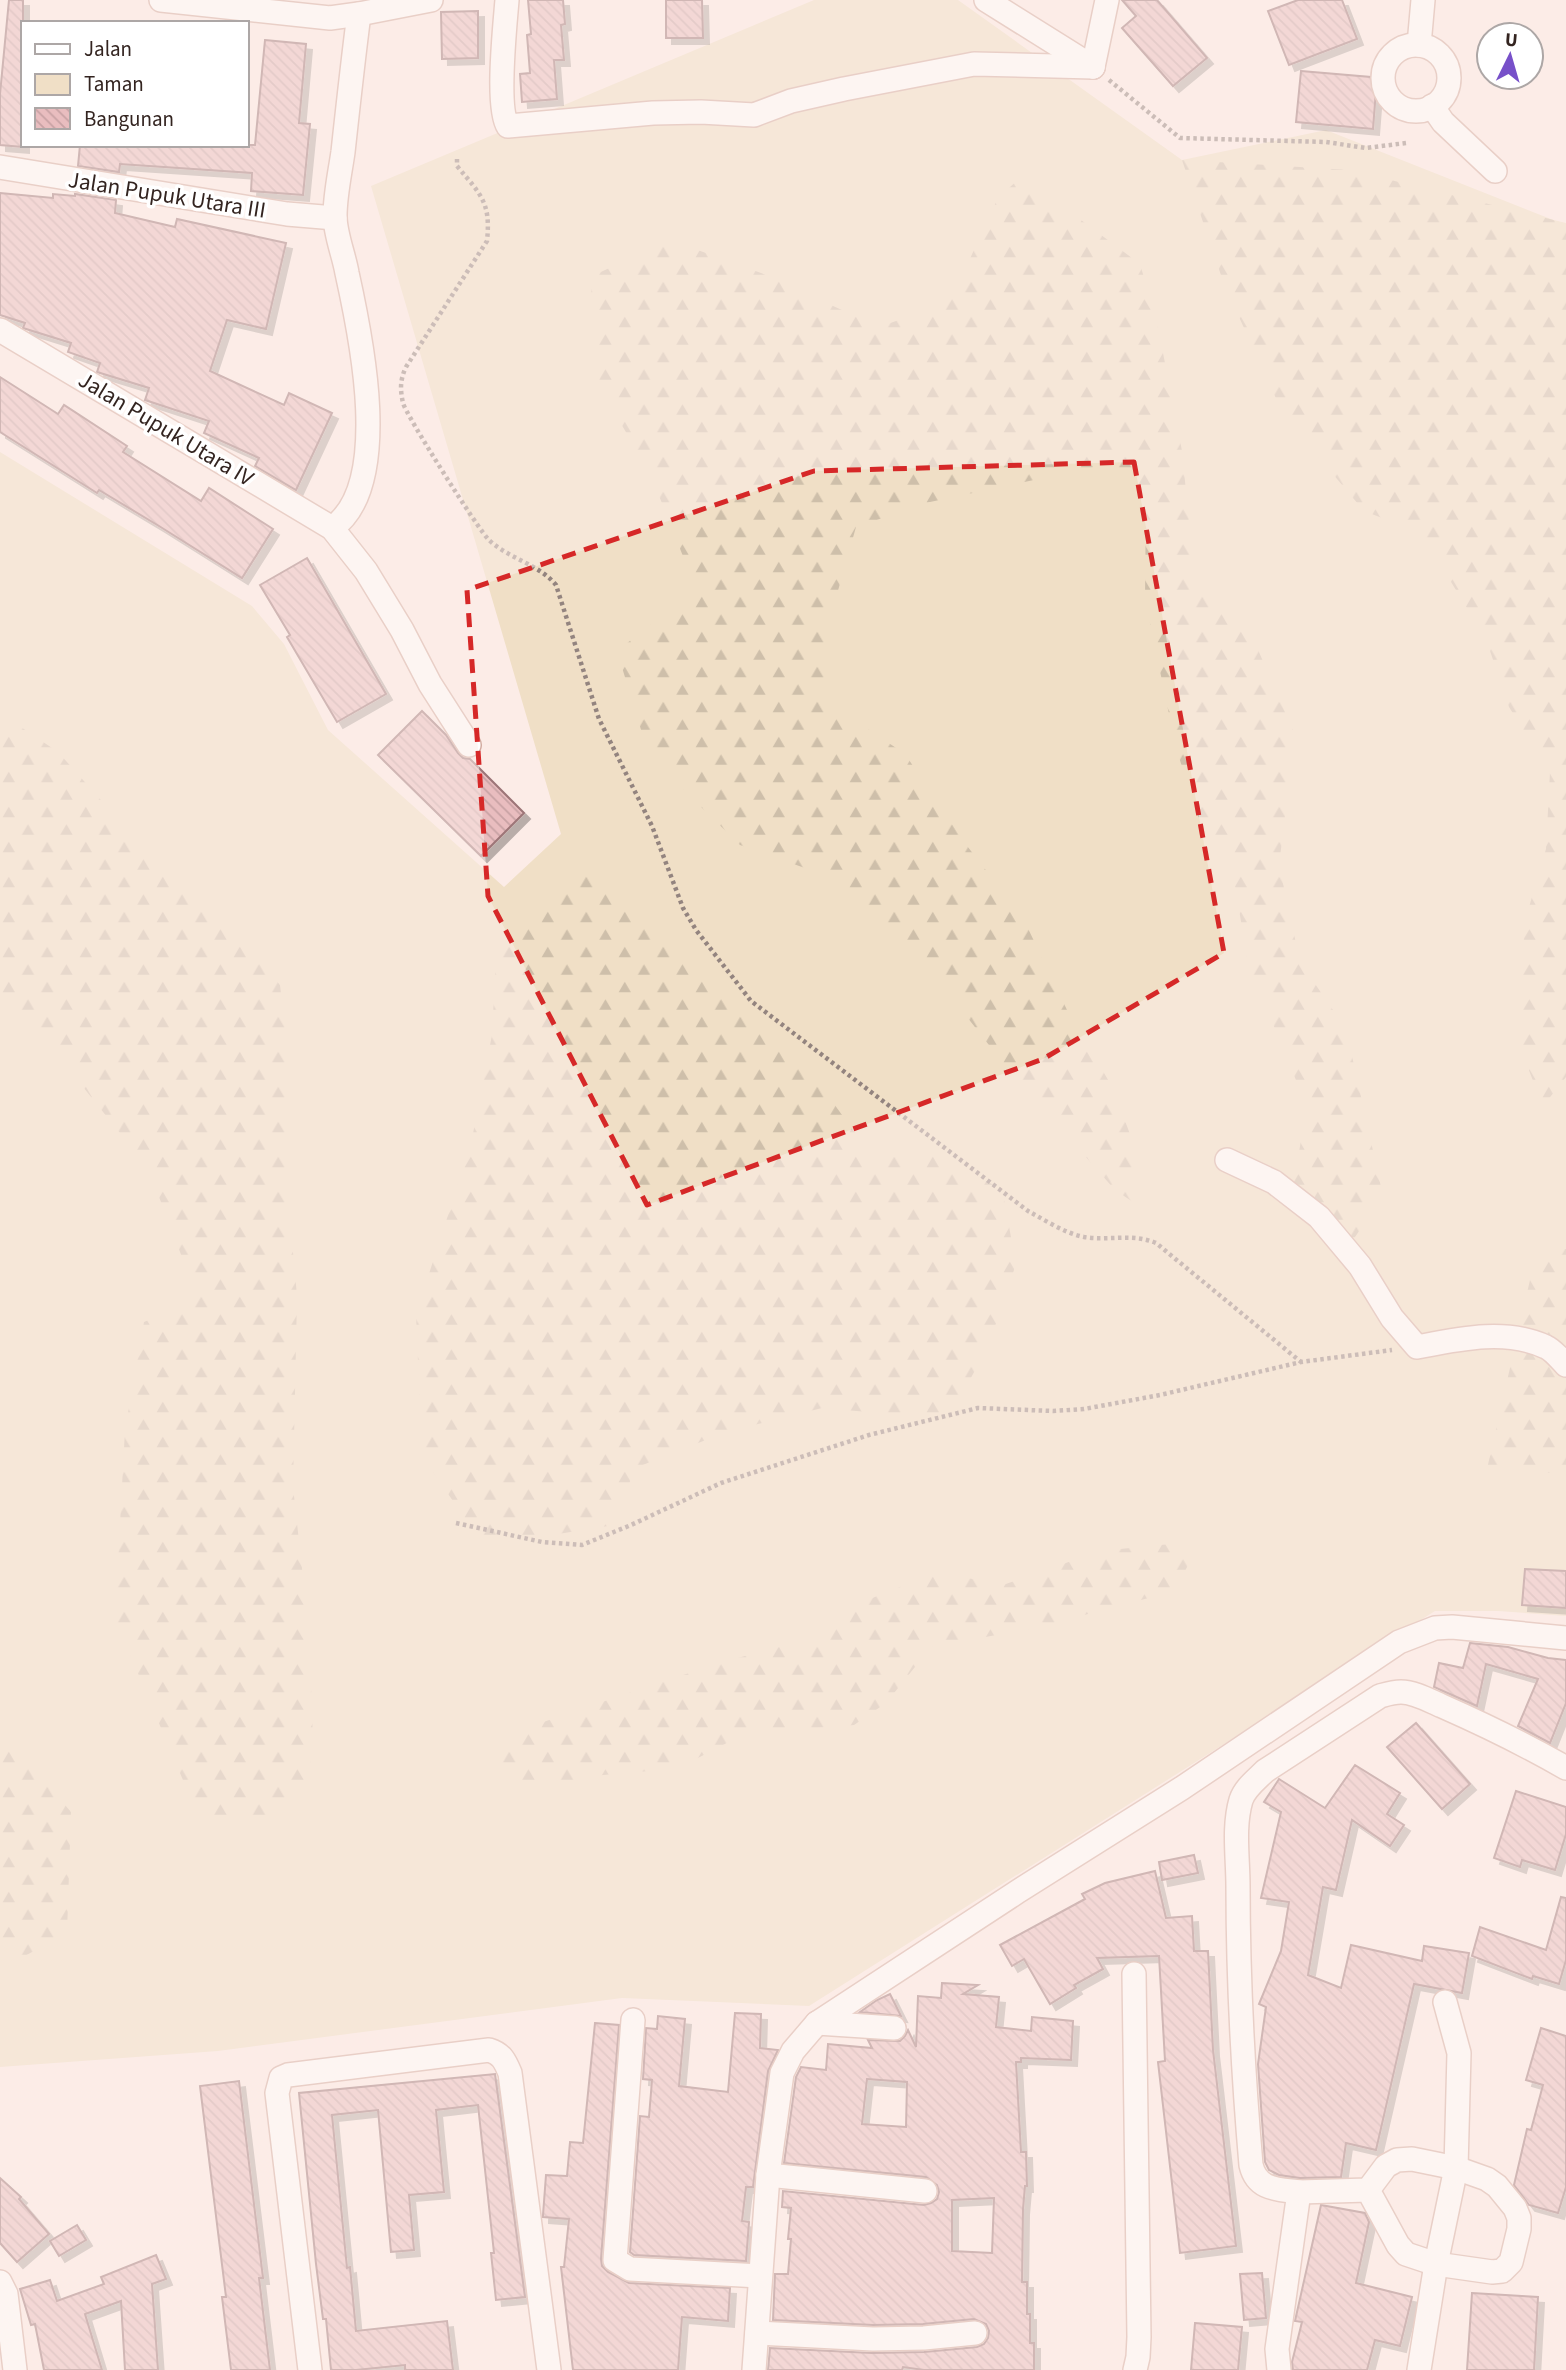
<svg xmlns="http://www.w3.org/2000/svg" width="1566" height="2370" viewBox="0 0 1566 2370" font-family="'Source Sans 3',sans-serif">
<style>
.green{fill:#f0dfc6}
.forest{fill:url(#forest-firs)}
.building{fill:url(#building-back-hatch);stroke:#9d7678;stroke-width:2;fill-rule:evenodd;filter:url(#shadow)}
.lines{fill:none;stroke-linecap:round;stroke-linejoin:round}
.minor-casing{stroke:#d3aca1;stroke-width:26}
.path{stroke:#93847f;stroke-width:4.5;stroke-dasharray:3.5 3.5;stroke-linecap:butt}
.minor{stroke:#fff;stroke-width:23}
.marked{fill:none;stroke:#d62828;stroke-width:5;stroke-dasharray:14 9;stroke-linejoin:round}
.labels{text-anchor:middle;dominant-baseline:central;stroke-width:7;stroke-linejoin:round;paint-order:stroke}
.street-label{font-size:23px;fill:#332420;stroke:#fff}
</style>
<defs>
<pattern id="forest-firs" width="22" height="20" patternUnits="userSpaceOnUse" patternTransform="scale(1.75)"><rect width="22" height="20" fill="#f0dfc6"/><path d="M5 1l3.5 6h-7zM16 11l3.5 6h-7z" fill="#cebfaa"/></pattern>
<pattern id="building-back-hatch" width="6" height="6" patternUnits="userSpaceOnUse" patternTransform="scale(1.75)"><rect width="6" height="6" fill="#e9bdbf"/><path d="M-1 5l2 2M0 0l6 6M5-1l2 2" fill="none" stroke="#c8a2a4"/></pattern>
<filter id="shadow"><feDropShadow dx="6" dy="6" stdDeviation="0" flood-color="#0004"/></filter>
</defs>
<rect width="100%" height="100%" fill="#fcece7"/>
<path class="green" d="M814 0H958L1182 160 1326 130 1566 225V1616L1498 1611H1435L809 2006 622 1998 218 2051 0 2067V452L252 606 284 644 328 730 504 887 561 834 371 186Z"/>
<g class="forest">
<path d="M1182 160 1350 170 1566 223V1077L1543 1106 1517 1040 1525 921 1546 849 1550 772 1509 707 1486 639 1421 533 1364 511 1284 416 1224 284Z"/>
<path d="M1022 176 1140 264 1157 322 1182 451 1194 572 1252 636 1295 735 1279 865 1300 962 1346 1029 1383 1196 1340 1259 1292 1191 1307 1107 1248 963 1232 868 1199 819 1176 748 1145 599 1146 494 1110 464 930 502 856 527 824 640 831 704 905 754 964 842 1023 918 1067 1010 1114 1090 1132 1140 1136 1204 1115 1190 1003 1063 917 953 830 877 740 845 649 756 617 651 696 589 650 473 600 388 590 277 670 240 761 273 879 327 950 302 998 198Z"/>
<path d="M0 713 58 752 100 799 129 843 238 937 280 985 289 1064 288 1198 297 1296 293 1487 309 1632 313 1742 307 1796 264 1816 199 1818 115 1619 125 1430 144 1322 198 1299 148 1168 63 1062 0 1001Z"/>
<path d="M594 868 708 985 755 1020 805 1064 874 1159 929 1153 1002 1189 1016 1264 989 1344 949 1419 822 1408 726 1432 635 1468 614 1525 484 1546 422 1456 416 1314 471 1144 492 1035 496 958Z"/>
<path d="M1550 1248 1566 1249V1474L1487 1469 1530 1280Z"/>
<path d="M1191 1542V1559L1175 1591 1035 1628 931 1647 886 1703 854 1725 744 1734 694 1760 649 1771 603 1775 526 1789 506 1784 494 1759 517 1731 655 1684 730 1660 806 1640 860 1603 937 1572 1003 1585 1100 1551Z"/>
<path d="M0 1729 71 1812 67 1933 21 1958 0 1963Z"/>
</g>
<g class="building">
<path d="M9 0H23V147L0 145V94Z"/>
<path d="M528 0H563L565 24 561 25 564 60H554L557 99 522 102 520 74 530 73 527 35 531 34Z"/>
<path d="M666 0H702L703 38H666Z"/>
<path d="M1122 0H1157L1207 58 1173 86 1122 28 1136 16Z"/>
<path d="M1298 0H1342L1357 39 1289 65 1268 11Z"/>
<path d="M478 11V58L442 59 441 12Z"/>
<path d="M265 40 306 44 299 123 310 124 303 195 251 191 252 173 120 164 119 172 78 166 80 145H255Z"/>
<path d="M1301 71 1371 77 1376 90 1373 129 1296 122Z"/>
<path d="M0 193 53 198V194L75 196V194L116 200 115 213 175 227 177 219 286 243 266 329 227 320 210 371 284 405 289 393 332 413 296 490 255 466 259 458 204 433 209 421 145 400 149 388 97 372 100 363 68 352 71 343 23 328 25 323 0 315Z"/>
<path d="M0 377 58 414 64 405 127 446 123 452 201 501 209 488 273 529 242 578 159 526 99 490 97 493 0 432Z"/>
<path d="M307 558 386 694 337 722 287 637 290 635 260 585Z"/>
<path d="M422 711 446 735 458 753 463 758 470 759 524 813 481 856 378 755Z"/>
<path d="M1525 1569 1566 1571V1608L1522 1605Z"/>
<path d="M1470 1643 1508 1647 1548 1658 1566 1660V1703L1550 1743 1518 1726 1538 1679 1486 1664 1477 1706 1434 1687 1439 1663 1463 1668Z"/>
<path d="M1416 1723 1470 1784 1442 1809 1387 1747Z"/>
<path d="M1355 1765 1400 1793 1387 1814 1404 1825 1390 1846 1352 1820 1336 1890 1323 1887 1308 1975 1341 1988 1351 1945 1422 1961 1424 1946 1469 1953 1462 1993 1414 1984 1376 2150 1346 2143 1341 2177 1300 2178 1279 2175 1269 2170 1265 2162 1258 2064 1266 2007 1259 2004 1281 1951 1289 1902 1261 1898 1281 1812 1264 1802 1279 1779 1325 1808Z"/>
<path d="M1516 1791 1566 1807V1834L1555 1870 1522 1860 1520 1867 1494 1858Z"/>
<path d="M1194 1855 1198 1873 1162 1880 1159 1862Z"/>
<path d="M1155 1871 1166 1918 1192 1916 1194 1951H1208L1213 2050 1236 2246 1180 2253 1158 2062 1165 2061 1159 1956 1097 1958 1103 1969 1074 1985 1076 1988 1050 2004 1024 1959 1012 1966 1000 1945 1085 1899 1082 1894 1105 1883Z"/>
<path d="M1561 1897 1566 1898V1960L1559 1984 1533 1976 1532 1979 1472 1956 1480 1927 1546 1950Z"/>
<path d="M942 1983 978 1985 963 1994 999 1997 996 2027 1031 2031 1032 2017 1073 2021 1071 2060 1021 2058V2062H1016L1021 2152H1026L1027 2186H1025L1023 2209 1022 2282H1027V2314H1030V2343H1034V2370H924L903 2367 902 2370H768L770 2348 872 2353 924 2352 977 2347 984 2344 988 2338 989 2331 986 2324 974 2319 923 2324 873 2325 773 2320 775 2274H788L791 2239H788L791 2208 782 2207 783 2191 924 2205 931 2203 937 2199 939 2192 937 2185 926 2177 784 2163 796 2077 801 2067 826 2070 828 2044 872 2048 868 2040 900 2041 905 2036 908 2030 916 2047 918 1996 941 1998ZM867 2079 907 2082 906 2127 862 2124ZM994 2198 992 2253 952 2251V2200Z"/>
<path d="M890 1994 901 2016 860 2012 877 2000Z"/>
<path d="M735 2013 761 2014 760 2048 778 2050 768 2071 753 2187H746L742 2221 749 2222 746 2261 634 2255 630 2252 640 2116 649 2117 652 2080 643 2079 646 2028 657 2029 658 2016 685 2019 679 2086 728 2092Z"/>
<path d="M595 2023 619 2025 601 2259 602 2266 608 2272 629 2283 730 2288 728 2321 682 2317 678 2370H573L561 2267H564L569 2219 543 2217V2215L546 2175 567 2176 570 2142 583 2143Z"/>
<path d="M1541 2028 1566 2036V2187L1558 2213 1529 2205 1514 2185 1527 2129 1531 2130 1543 2085 1526 2080Z"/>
<path d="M495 2074 525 2297 496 2300 491 2253H494L478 2105 436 2110 444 2192 409 2195 414 2250 391 2252 378 2110 332 2115 347 2268 350 2267 356 2331 447 2321 453 2370H405V2365L356 2370H331L326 2319H323L316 2264 299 2093Z"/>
<path d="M239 2081 263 2278H259L270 2370H231L222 2297H226L200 2086Z"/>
<path d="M0 2178 21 2197 19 2199 49 2234 17 2262 0 2243Z"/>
<path d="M1321 2205 1365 2213 1369 2222 1356 2283 1412 2297 1400 2346 1375 2340 1367 2370H1293L1292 2362 1302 2322 1295 2321Z"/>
<path d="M77 2225 86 2240 59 2256 50 2241Z"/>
<path d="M156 2255 166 2279 152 2284 158 2370H125L121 2301 85 2314 102 2370H44L35 2324 31 2325 20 2289 50 2280 57 2301 104 2284 101 2277Z"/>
<path d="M1262 2273 1266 2318 1244 2320 1240 2274Z"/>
<path d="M1472 2293 1538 2297 1534 2370H1467Z"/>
<path d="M1195 2323 1242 2327 1238 2370H1191Z"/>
</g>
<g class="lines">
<g class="minor-casing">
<g id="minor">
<path d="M161 0 330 18 359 14 431 0"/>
<path d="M507 0C505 25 496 108 508 126L653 113 701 112 754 115 791 101 844 89 974 64 1093 67"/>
<path d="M986 0 1093 67"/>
<path d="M1419 45 1423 0"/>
<circle cx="1416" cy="78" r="33"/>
<path d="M1093 67 1107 0"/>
<path d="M1432 106 1443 122 1495 171"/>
<path d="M0 167 287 214 335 218"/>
<path d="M0 330 332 528 366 571 402 630 430 684 469 745"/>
<path d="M332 528C393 486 361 336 347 273 344 255 335 234 335 216 335 195 340 173 343 152 348 106 353 60 359 14"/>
<path d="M1227 1160 1274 1182 1319 1217 1360 1266 1392 1318 1417 1347C1458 1339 1506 1328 1546 1347 1553 1350 1560 1359 1566 1365"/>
<path d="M1134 1974 1139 2337 1138 2357 1135 2370"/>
<path d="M633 2020 615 2260 630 2269 760 2276"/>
<path d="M817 2023 894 2028"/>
<path d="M768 2175 925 2191"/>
<path d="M1299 2192 1368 2190 1386 2166 1397 2160 1412 2159 1456 2168 1487 2179 1497 2186 1515 2208 1519 2218V2229L1511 2262 1502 2271 1492 2272 1436 2264 1406 2254 1398 2245 1368 2190"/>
<path d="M0 2282 6 2294 15 2370"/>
<path d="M757 2333 873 2339 924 2338 975 2333"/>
<path d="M310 2370 277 2093 281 2078 288 2075 489 2050C502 2054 505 2061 510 2073L549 2370"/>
<path d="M754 2370 768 2175 782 2073 793 2051 817 2023 1017 1892 1182 1788 1399 1642 1435 1628 1452 1627 1566 1638"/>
<path d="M1279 2370 1277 2349 1299 2192C1277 2189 1257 2190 1251 2165 1243 2072 1238 1979 1238 1886 1238 1858 1233 1827 1241 1800 1245 1788 1256 1780 1265 1771L1380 1696C1387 1694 1393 1692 1401 1692 1415 1692 1430 1701 1442 1706 1485 1725 1526 1745 1566 1768"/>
<path d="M1419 2370 1436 2264 1456 2168 1459 2053 1445 2002"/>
</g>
</g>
<g class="path">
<path d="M1109 80 1180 138 1326 142 1366 148 1406 143"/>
<path d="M457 159V166C481 195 491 202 487 241L406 367C400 380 400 389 403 403 406 415 479 531 489 540 509 559 539 564 556 585L599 719 652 826 683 908 696 930 751 1001 1028 1211C1045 1220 1064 1233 1084 1237 1108 1241 1133 1233 1156 1243L1301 1362"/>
<path d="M456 1523 542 1542 582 1545 631 1525 721 1483 869 1435 978 1408 1053 1411 1084 1409 1160 1395 1301 1362 1392 1350"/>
</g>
<use href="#minor" class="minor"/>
</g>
<path d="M0 0H1566V2370H0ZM1134 462 1224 953 1043 1059 647 1205 488 896 467 590 814 471Z" fill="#fcece7" fill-opacity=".55" fill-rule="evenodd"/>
<path class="marked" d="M1134 462 1224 953 1043 1059 647 1205 488 896 467 590 814 471Z"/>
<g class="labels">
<g class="street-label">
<text transform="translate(167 195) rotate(9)">Jalan Pupuk Utara III</text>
<text transform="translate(166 429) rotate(31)">Jalan Pupuk Utara IV</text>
</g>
</g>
<rect x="21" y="21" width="228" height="126" fill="#ffffff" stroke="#ada7a6" stroke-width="2"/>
<rect x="35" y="44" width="35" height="10" fill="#ffffff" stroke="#ada7a6" stroke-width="2"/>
<text x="84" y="56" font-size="21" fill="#332420">Jalan</text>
<rect x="35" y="74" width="35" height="21" fill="#f0dfc6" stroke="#ada7a6" stroke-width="2"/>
<text x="84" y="91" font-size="21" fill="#332420">Taman</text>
<rect x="35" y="108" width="35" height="21" fill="url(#building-back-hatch)" stroke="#ada7a6" stroke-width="2"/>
<text x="84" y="126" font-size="21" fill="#332420">Bangunan</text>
<g transform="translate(1510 56) rotate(5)"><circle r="33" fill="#ffffff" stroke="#ada7a6" stroke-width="2"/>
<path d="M0-5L12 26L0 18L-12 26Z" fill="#7750c9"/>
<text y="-10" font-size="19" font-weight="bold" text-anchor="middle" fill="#332420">U</text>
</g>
</svg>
